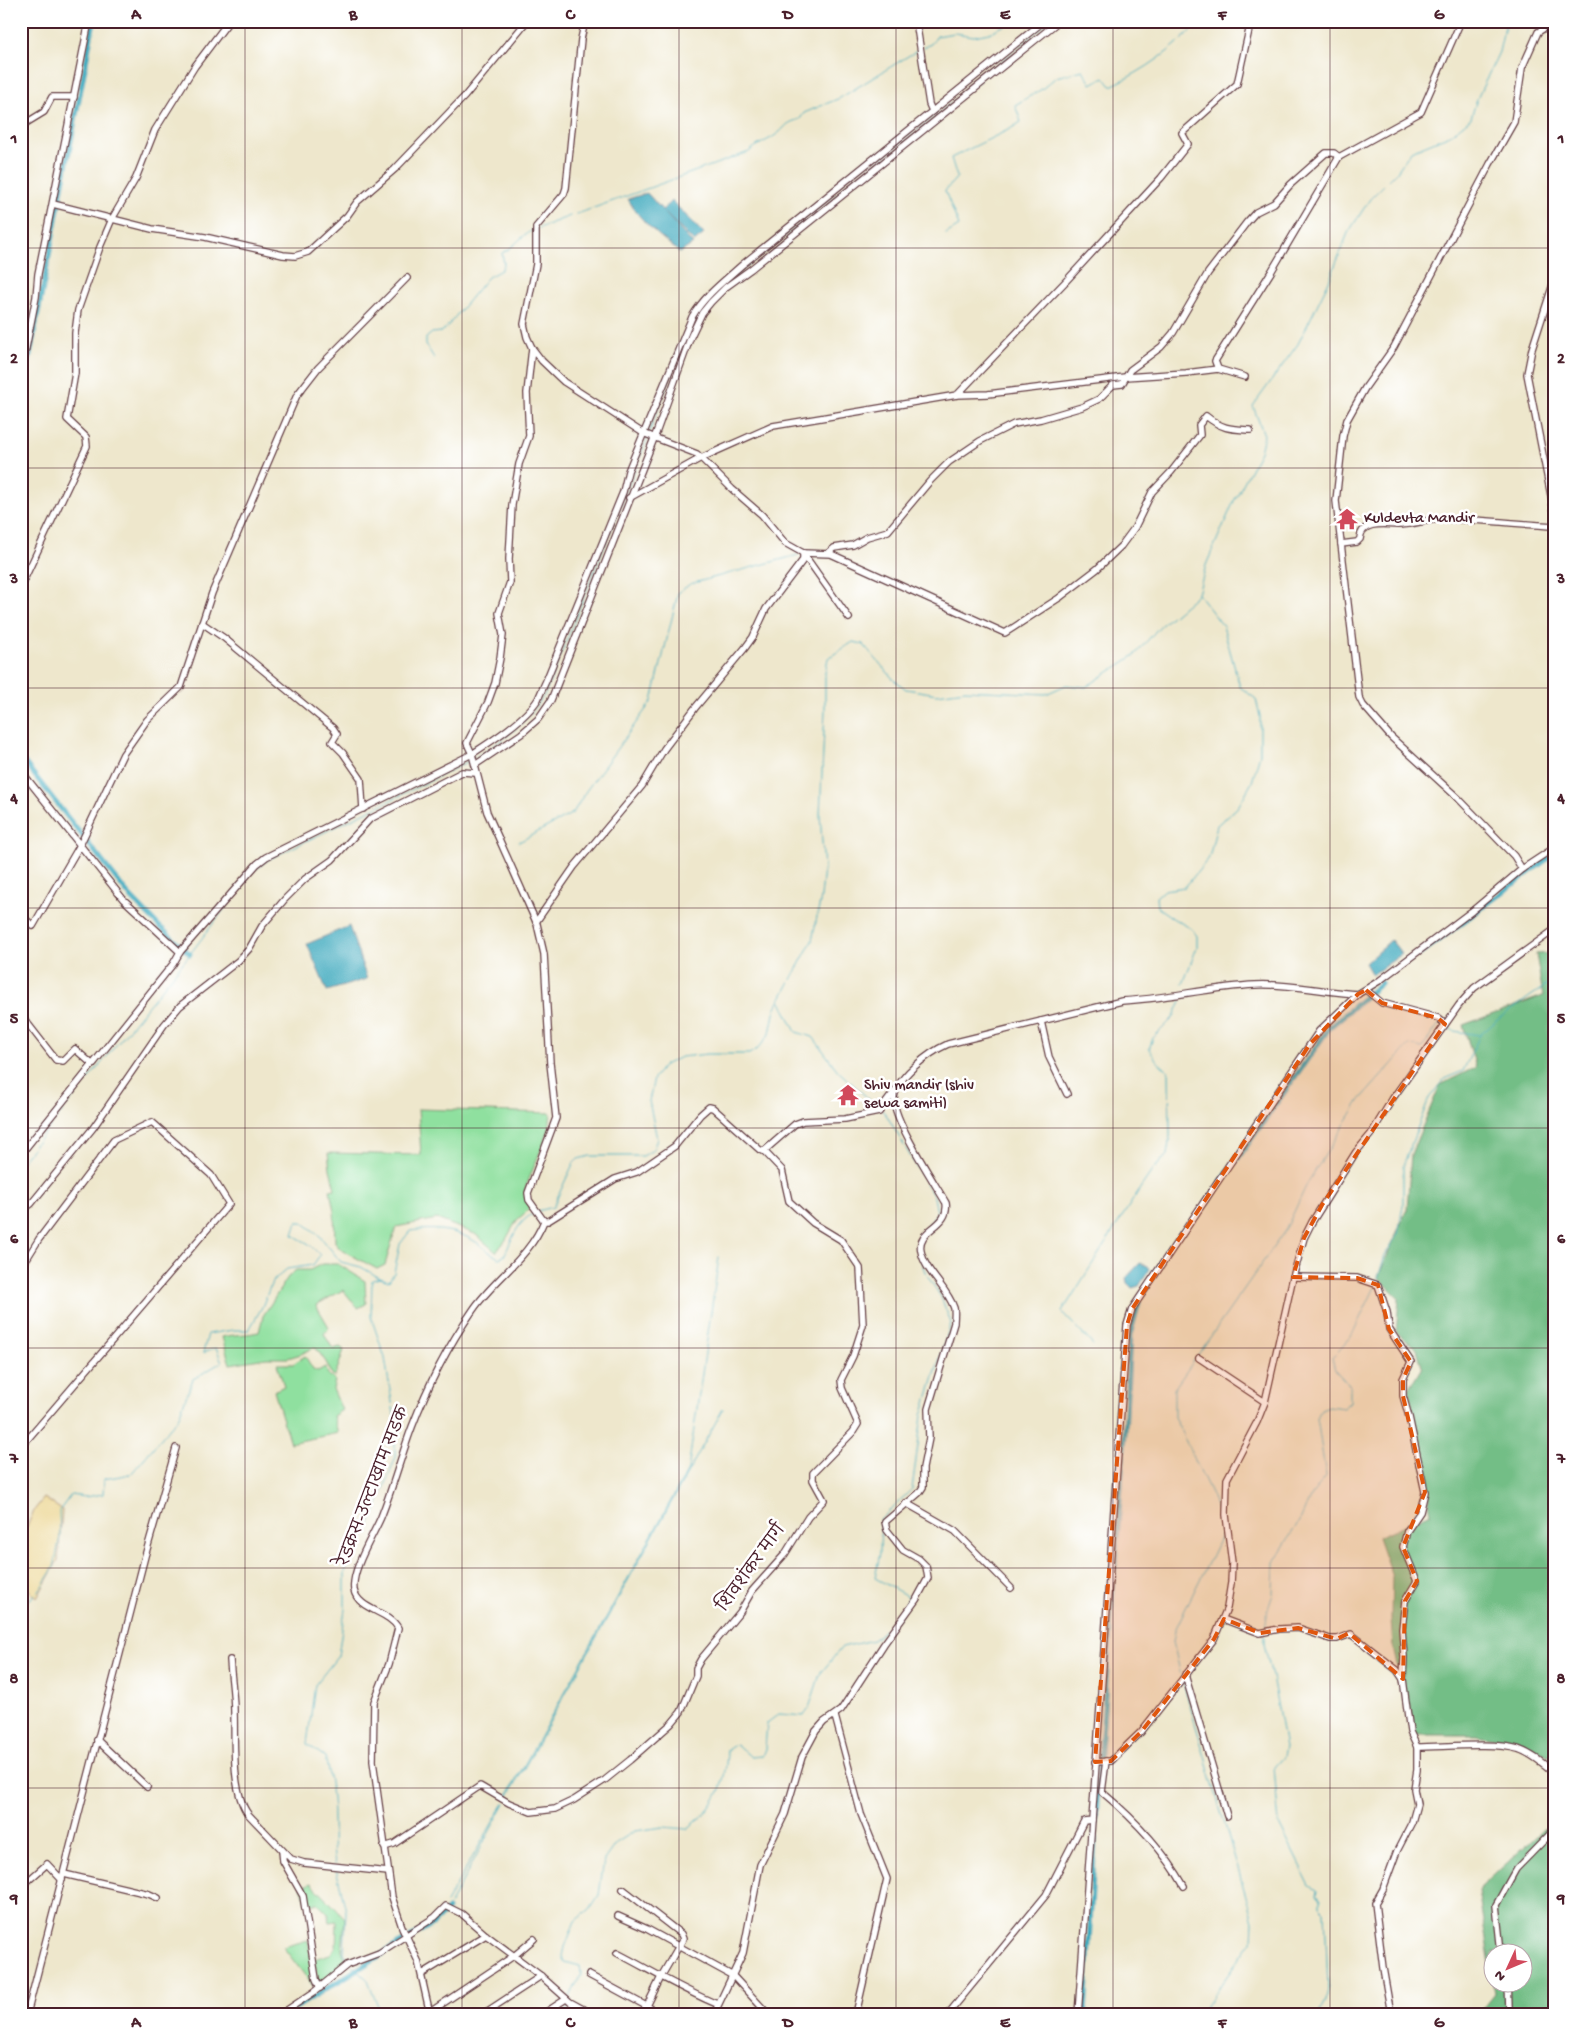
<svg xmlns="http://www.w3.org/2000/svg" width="1575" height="2035" viewBox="0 0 1575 2035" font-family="'Gochi Hand','Playpen Sans Deva',sans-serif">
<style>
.green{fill:#8fe09f;stroke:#6c8065}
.forest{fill:#73be86;stroke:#5e6e58}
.sand{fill:#eeda9e;stroke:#9c7c64}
.water{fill:#3ea9bd;stroke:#446474}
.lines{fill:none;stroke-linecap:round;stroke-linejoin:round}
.stream{stroke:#3ea9bd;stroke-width:1}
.canal{stroke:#3ea9bd;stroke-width:5}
.minor-casing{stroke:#633d43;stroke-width:8}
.minor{stroke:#fff;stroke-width:5.5}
.marked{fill:#e0560e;fill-opacity:0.2;stroke:#e0560e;stroke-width:4;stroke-dasharray:10 6;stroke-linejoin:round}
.grid{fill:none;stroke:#4a1f2b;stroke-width:1;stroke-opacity:0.55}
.labels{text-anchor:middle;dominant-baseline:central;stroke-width:5;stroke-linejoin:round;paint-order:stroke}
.poi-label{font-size:16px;fill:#4a1f2b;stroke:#fff;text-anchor:start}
.street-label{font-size:16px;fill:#4a1f2b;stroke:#fff}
.neatline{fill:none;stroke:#4a1f2b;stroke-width:2}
.grid-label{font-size:16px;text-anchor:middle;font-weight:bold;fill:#4a1f2b}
</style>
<rect width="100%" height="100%" fill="#fff"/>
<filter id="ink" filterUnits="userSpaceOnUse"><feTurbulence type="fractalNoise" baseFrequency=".02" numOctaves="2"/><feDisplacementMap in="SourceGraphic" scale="10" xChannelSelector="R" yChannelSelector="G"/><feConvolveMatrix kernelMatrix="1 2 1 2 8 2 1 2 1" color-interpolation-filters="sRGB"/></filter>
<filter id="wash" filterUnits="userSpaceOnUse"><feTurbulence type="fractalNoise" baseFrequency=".0096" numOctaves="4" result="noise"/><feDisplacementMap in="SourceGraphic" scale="20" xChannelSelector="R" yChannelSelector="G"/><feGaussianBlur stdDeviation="1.12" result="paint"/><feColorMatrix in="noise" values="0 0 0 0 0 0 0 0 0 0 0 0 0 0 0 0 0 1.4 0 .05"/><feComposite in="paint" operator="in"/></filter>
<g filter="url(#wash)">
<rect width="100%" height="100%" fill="#eee7cc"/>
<g class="green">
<path d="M418 1109 551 1113 549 1130 525 1189V1197L532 1207 517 1220 505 1241 496 1252 475 1234 437 1219 396 1227 385 1265 377 1269 340 1249 335 1242 334 1211 330 1190 335 1189 330 1169 328 1153 421 1155Z"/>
<path d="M322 1264H338L365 1281 366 1304 358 1308 343 1290 316 1305 329 1327 324 1334 333 1349 340 1347 344 1350 335 1376H333L326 1362 315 1347 301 1354 288 1358H266L230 1364 222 1337C235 1334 247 1335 259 1332L263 1316 288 1277 296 1270H310Z"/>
<path d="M305 1356 313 1369 318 1371 325 1367 328 1374 335 1381 333 1389 342 1410 333 1416 338 1433 290 1443 274 1391 284 1386 277 1364H293Z"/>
<path d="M311 1883 345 1918 342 1950 347 1962 319 1984 314 1959 330 1954 336 1948 337 1921 330 1922 328 1913 318 1903 307 1904 301 1887Z"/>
<path d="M308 1940 313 1973V1986L283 1947Z"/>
</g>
<g class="forest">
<path d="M1554 953V1758L1522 1743 1476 1735H1413L1393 1648 1391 1619 1392 1577 1378 1537 1431 1513 1409 1389 1422 1367 1417 1349 1396 1332 1399 1298 1378 1277 1407 1209 1411 1154 1440 1085 1476 1067 1463 1025 1543 996 1536 954Z"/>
<path d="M1554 1819V2014H1479L1495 1994 1493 1983 1522 1982V1952H1492V1977L1478 1890Z"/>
</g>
<path class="sand" d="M44 1498 62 1510 58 1560 37 1598 21 1582V1539L35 1509Z"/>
<g class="water">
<path d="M647 193 693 244 680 253C660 236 640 222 628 199Z"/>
<path d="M672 201 704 234 694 242 662 210Z"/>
<path d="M349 926 367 979 327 991 307 944Z"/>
<path d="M1391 940 1402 954 1372 975 1365 963Z"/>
<path d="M1140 1263 1148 1266 1150 1269 1139 1286 1132 1288 1127 1283 1126 1278Z"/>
</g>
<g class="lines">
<g class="stream">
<path d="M924 47 931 44 937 36 954 33 974 36 989 33 1013 21"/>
<path d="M577 214 749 152C757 144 768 141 777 134 788 126 783 124 800 119L804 113 840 98 918 50"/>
<path d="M539 228 570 216"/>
<path d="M946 234 959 226 945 191 957 177 951 158 1010 129 1021 122 1015 105 1042 89 1056 77 1083 70 1091 84 1104 77 1111 86C1145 70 1175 50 1199 21"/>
<path d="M721 287 980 80 1049 21"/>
<path d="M434 358 426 345V338L432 333 441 332 446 328 488 277 501 270 504 264 502 253C514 248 520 236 533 230"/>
<path d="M649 433 675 364"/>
<path d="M474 758C502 743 528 721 545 694L648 437"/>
<path d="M519 842 573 813 586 791 652 701 678 593 690 584 798 555"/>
<path d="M256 869 269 859 424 784 471 760"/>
<path d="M1183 984 1197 947V936L1192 929 1174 919 1157 907 1156 897 1164 890 1185 887 1209 858 1217 825 1238 807 1252 782 1260 754V716L1256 699 1240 687 1223 626 1198 594"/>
<path d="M780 1000 796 1032 813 1037 838 1071 879 1108"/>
<path d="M1447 1027 1454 1031 1479 1035"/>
<path d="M882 1110 887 1116 934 1197 937 1212 922 1234"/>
<path d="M21 1162 190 954 247 879"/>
<path d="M538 1211 553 1207 573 1164 578 1159 590 1156H643L653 1150 657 1139 649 1101 654 1078 664 1065 681 1057 707 1054H749L759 1048 770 1033 775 1009 812 941 821 897 824 868 820 815 825 710V673L828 658 853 642 863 644 894 680 906 689 937 694 965 690 1046 694 1066 685 1086 687 1135 655 1160 626 1198 594 1206 565 1234 501 1260 452 1264 435 1253 406 1298 344 1329 281 1348 233 1370 199 1396 173 1411 151 1450 135 1471 118 1477 99 1499 52 1506 21"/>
<path d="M1377 1281 1385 1255 1398 1234 1403 1205V1166L1429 1098 1444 1079 1463 1071 1480 1035 1501 1017 1554 980"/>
<path d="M1093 1345 1062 1312 1141 1187 1152 1171 1167 1155 1170 1136 1169 1072 1157 1061 1149 1049 1153 1038 1173 1018 1181 1001"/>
<path d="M21 1607 38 1592 54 1567 60 1536 59 1511 71 1495 85 1497 103 1494 104 1479 131 1474 178 1418 193 1379 222 1362 216 1348 203 1353 208 1334 233 1330H249L262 1307 272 1282 287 1269 313 1265 320 1255 309 1244 293 1235 297 1222H302L319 1235 341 1262 361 1267 380 1278 389 1281 394 1273 400 1244 410 1231C430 1228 451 1229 469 1238 480 1243 488 1253 499 1258L504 1256C512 1240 517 1220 535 1213"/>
<path d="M1265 1629 1268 1609 1273 1594 1274 1562 1301 1518 1311 1495 1326 1477 1317 1418 1321 1409 1329 1406 1343 1408 1350 1402V1386L1335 1370 1332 1358 1351 1337 1375 1287"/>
<path d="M1264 1635V1644L1272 1676 1285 1747 1283 1757 1274 1767 1279 1824 1310 1886 1317 1890 1316 1895 1320 1900V1906L1325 1911 1328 1989 1326 2001 1319 2014"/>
<path d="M1181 1676 1173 1642 1175 1630 1212 1555 1220 1538 1222 1525 1212 1495 1174 1417V1389L1286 1229 1308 1182 1360 1100 1409 1045 1422 1048 1439 1024 1443 1026"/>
<path d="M1183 1682 1248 1903 1253 1921 1252 1941 1200 2014"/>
<path d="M506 1798 688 1470 719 1257"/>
<path d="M507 1799 723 1409"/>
<path d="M335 1864C332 1849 334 1836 333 1820 333 1799 330 1777 325 1757L307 1744 315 1685 338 1656 345 1609V1572L374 1515 395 1459V1421L385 1358 371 1317 372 1280 380 1278"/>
<path d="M336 1868 346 1911 344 1953 350 1961"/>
<path d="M446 1903 504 1803"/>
<path d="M450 1904 505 1803"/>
<path d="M352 1965 368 1980 381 2014"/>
<path d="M569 1999 581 1974 580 1966 565 1962 563 1956 565 1947 575 1921 590 1909 599 1895 604 1860 616 1843 635 1831 663 1827 687 1829C716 1807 726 1786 727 1750L736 1744 751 1757 762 1756 765 1749 767 1723 779 1714 804 1716 810 1705 820 1674 842 1647 873 1640 899 1618 909 1597 875 1578 880 1553 881 1519 912 1489 922 1415 951 1323 941 1297 925 1272 921 1260"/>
<path d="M565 2014 567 2011V2003"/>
</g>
<g class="canal">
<path d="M21 402 94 21"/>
<path d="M21 758 128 894 158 925 190 954"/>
<path d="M1420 954 1554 854"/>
<path d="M1206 1204 1330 1027 1381 983"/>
<path d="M411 1937 434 1923 448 1909"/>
<path d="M295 2008 405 1940"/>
<path d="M1085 2014 1097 1802 1125 1433 1130 1335 1139 1302"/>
</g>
</g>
</g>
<g filter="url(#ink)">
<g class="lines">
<g class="minor-casing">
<g id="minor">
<path d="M916 21 929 104 932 111"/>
<path d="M21 126 44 112 52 97H74"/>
<path d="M53 204 152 229 205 237 283 255 295 256 308 252 347 216 357 202 395 169 465 96 527 21"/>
<path d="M1554 281 1532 349 1527 374 1554 511"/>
<path d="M1218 369 1215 361 1271 272 1339 157 1421 112 1461 21"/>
<path d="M21 373 36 297 38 274 89 21"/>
<path d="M957 395 1066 281 1161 178 1188 144 1182 133 1237 84 1251 21"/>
<path d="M629 498 701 458 773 426 957 395 988 394 1125 377 1186 373 1218 369 1245 377"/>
<path d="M1341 544 1357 542 1360 539C1361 519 1389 525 1401 525 1415 524 1429 519 1443 519 1480 519 1517 524 1554 526"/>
<path d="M803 553 831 554 1005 633 1059 598 1097 569 1121 546 1135 527 1152 492 1171 472 1200 435 1199 425 1206 416C1222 429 1230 429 1250 430"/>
<path d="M803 553 849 618"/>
<path d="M828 553 834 548 853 545 867 537 888 531 930 481 949 462 980 441 1014 424 1041 419 1082 407 1099 399 1113 385 1122 384 1130 370 1161 347 1173 333 1208 273 1247 222 1256 212 1274 203 1291 184 1326 153H1334L1339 157"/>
<path d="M21 586 87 446 86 437 67 419 75 373V333L78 310 100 247 112 219 136 178 155 130 195 66 229 21"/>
<path d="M202 623 224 638 333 728 337 734 332 742 343 753 361 779 363 809"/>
<path d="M475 765 521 734 538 719 551 700 655 436 691 336 702 313 711 302 726 287 751 269 1059 21"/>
<path d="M21 771 123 899 180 952"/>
<path d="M1522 869 1514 856 1459 799 1391 737 1363 705 1359 697 1336 501 1343 436 1347 420 1365 388 1394 347 1490 164 1514 122 1522 68 1538 32 1554 22"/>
<path d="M21 915 33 926 80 845 123 754 147 720 181 687 212 593 297 395 318 368 407 278"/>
<path d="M536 922 574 867 642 786 664 749 695 708 745 648 753 637 766 609 803 560V553L785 543 762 515 732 489 697 454 643 433 564 382 542 361 532 348 527 337 524 324 536 264V227L564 194 566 188 581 39 585 21"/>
<path d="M1366 990 1382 1003 1438 1018 1445 1024"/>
<path d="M21 1015 56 1060 63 1061 75 1049 93 1065"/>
<path d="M1041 1021 1049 1057 1067 1094"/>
<path d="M21 1154 173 964 180 952 257 864 266 857 472 754C492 741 526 719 538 699 541 693 543 687 546 681L623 492 628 471 692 317C705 295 724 281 743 264L1044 21"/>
<path d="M21 1211 31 1204 93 1128 164 1025 180 1006 238 961 249 949 262 926 285 899 305 879 332 860 370 819 462 772 476 773"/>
<path d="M544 1221H548L615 1179 637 1172 675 1146 700 1115 709 1107 713 1108 760 1150 764 1151 795 1124 803 1121 845 1119 879 1112 894 1092"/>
<path d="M21 1268 39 1239 114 1140 152 1122 211 1175 229 1204 21 1447"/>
<path d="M1293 1277 1357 1278 1378 1285 1387 1312 1389 1329 1411 1362 1403 1379V1396L1409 1417 1425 1492 1420 1512 1407 1531 1403 1547 1417 1581 1405 1601 1402 1629 1404 1657 1403 1679"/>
<path d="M1199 1358 1265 1402"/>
<path d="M906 1503 955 1531 1011 1588"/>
<path d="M1223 1619 1260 1633 1279 1629 1298 1628 1330 1639H1337L1351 1634 1397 1670 1403 1679 1410 1732 1417 1747C1444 1747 1493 1742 1518 1749 1530 1753 1545 1764 1554 1773"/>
<path d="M230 1660C231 1677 234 1694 234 1711 235 1740 231 1791 248 1814L291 1859 304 1863 388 1872"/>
<path d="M1185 1675 1227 1816"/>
<path d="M835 1716 861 1814 887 1879 856 2014"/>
<path d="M97 1740 147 1787"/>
<path d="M1106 1761 1102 1792C1133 1818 1164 1850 1184 1886"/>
<path d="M1095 1762 1111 1761 1141 1732 1214 1639 1227 1608 1231 1583 1232 1563 1226 1515 1227 1479 1257 1422 1265 1402 1293 1277 1304 1238 1312 1222 1356 1152 1371 1134 1393 1098 1459 1005 1474 988 1554 930"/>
<path d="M384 1847 394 1844 480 1786 509 1803 531 1812 555 1809 574 1800 605 1780 630 1760 671 1724 681 1712 696 1676V1668L701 1659 740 1612 752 1591 785 1554 808 1517 824 1500 813 1480V1473L853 1432 858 1424 842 1388 841 1380 853 1356 863 1325 860 1268 841 1240 813 1223 789 1201 782 1170 764 1151"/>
<path d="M282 1851 283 1861 303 1896 316 1979 320 1988"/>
<path d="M64 1874 149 1894 158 1898"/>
<path d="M21 1887 47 1864 62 1880"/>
<path d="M623 1889 681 1934 683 1939 662 1975 643 2014"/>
<path d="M618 1916 647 1929 733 1976 768 2014"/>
<path d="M1501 1952 1496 1905 1516 1869 1554 1830"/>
<path d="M617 1953C650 1970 683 1990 717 2004"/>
<path d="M422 1974 486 1935"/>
<path d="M589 1975 661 2014"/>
<path d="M430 2012 515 1955 534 1939"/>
<path d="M27 2014 145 1556 176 1448"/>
<path d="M281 2014 314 1992 347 1965 379 1953 435 1917 446 1906 462 1914 486 1935 541 1976 570 2002 592 2014"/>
<path d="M430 2014 418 1961 402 1927 392 1897 373 1761 374 1702 389 1664 398 1628C389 1611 358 1610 354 1590 351 1570 373 1536 381 1517 393 1487 401 1456 412 1427 428 1385 448 1346 473 1310 494 1279 530 1257 544 1221L529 1200 528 1193 556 1118 550 1063 544 954 537 924 487 812 472 754 467 743 488 702 495 683 500 658 503 635 499 613 510 582 509 559 512 505 519 464 529 436 527 393 532 348"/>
<path d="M483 2014 541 1976"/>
<path d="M543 2014 566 1999"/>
<path d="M714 2014 743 1953 760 1865 785 1814 802 1757 816 1731 824 1722 841 1710 884 1644 916 1600 928 1578 926 1566 919 1559 903 1550 887 1530 885 1522 919 1493 923 1487V1468L929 1438 928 1409 954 1323C954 1318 955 1312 954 1308 947 1287 925 1272 921 1251 916 1228 950 1228 946 1203 934 1182 894 1121 894 1100 894 1078 930 1052 948 1044L1122 1001C1166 999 1210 987 1255 985 1289 983 1323 992 1358 994"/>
<path d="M948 2014 1046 1895 1084 1821 1092 1820 1127 1325 1132 1309 1319 1031 1358 994 1379 981 1472 911 1522 869 1554 848"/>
<path d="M1078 2014 1092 1820"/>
<path d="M1391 2014 1383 1968 1375 1903 1383 1889 1397 1851 1412 1822 1417 1804 1414 1789 1417 1770V1747"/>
<path d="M1504 2014 1509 2008 1508 1982"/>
</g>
</g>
<use href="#minor" class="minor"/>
</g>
</g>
<path class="marked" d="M1366 990 1382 1003 1438 1018 1445 1024 1322 1205 1304 1238 1293 1277 1357 1278 1378 1285 1389 1329 1411 1362 1403 1379V1396L1425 1492 1403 1547 1417 1581 1405 1601 1403 1679 1349 1633 1337 1639 1298 1628 1260 1633 1224 1619 1214 1639 1141 1732 1111 1761 1095 1762 1127 1325 1132 1309 1310 1044 1358 994Z"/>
<path class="grid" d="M245 21V2014M462 21V2014M679 21V2014M896 21V2014M1113 21V2014M1330 21V2014M21 248H1554M21 468H1554M21 688H1554M21 908H1554M21 1128H1554M21 1348H1554M21 1568H1554M21 1788H1554"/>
<defs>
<g id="temple-bare" transform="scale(1.725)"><path d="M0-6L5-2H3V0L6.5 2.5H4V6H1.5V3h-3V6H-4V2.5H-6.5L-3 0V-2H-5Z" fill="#d1495b" stroke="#fff" stroke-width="2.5" paint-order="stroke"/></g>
</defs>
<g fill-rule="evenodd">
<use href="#temple-bare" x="1347" y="519"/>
<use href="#temple-bare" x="848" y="1095"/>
</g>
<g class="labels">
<g class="poi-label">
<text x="1364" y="519">Kuldevta Mandir</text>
<text x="864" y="1086">Shiv mandir (shiv<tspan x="864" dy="18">sewa samiti)</tspan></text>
</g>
<g class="street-label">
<text transform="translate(375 1487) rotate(-69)">रेडक्रस-उल्टाखाम सडक</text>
<text transform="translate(753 1569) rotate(-54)">शिवशंकर मार्ग</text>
</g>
</g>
<rect width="1575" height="2035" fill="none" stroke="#fff" stroke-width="55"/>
<g transform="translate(1508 1968) rotate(226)"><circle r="24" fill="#ffffff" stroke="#b7a5aa"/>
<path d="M0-4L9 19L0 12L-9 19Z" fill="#d1495b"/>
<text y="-8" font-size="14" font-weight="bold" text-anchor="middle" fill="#4a1f2b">N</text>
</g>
<rect x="28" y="28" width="1520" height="1980" class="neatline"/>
<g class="grid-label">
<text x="136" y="19">A</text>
<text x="353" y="19">B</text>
<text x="570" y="19">C</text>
<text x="788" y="19">D</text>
<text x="1005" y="19">E</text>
<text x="1222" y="19">F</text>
<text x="1439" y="19">G</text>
<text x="14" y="143">1</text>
<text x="1561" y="143">1</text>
<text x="14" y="363">2</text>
<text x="1561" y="363">2</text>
<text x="14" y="583">3</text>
<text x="1561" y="583">3</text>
<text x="14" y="803">4</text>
<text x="1561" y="803">4</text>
<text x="14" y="1023">5</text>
<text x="1561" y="1023">5</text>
<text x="14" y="1243">6</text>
<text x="1561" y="1243">6</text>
<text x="14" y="1463">7</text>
<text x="1561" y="1463">7</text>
<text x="14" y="1683">8</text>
<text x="1561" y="1683">8</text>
<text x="14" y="1903">9</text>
<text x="1561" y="1903">9</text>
<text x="136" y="2027">A</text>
<text x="353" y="2027">B</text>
<text x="570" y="2027">C</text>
<text x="788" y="2027">D</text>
<text x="1005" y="2027">E</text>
<text x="1222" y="2027">F</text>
<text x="1439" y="2027">G</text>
</g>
</svg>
